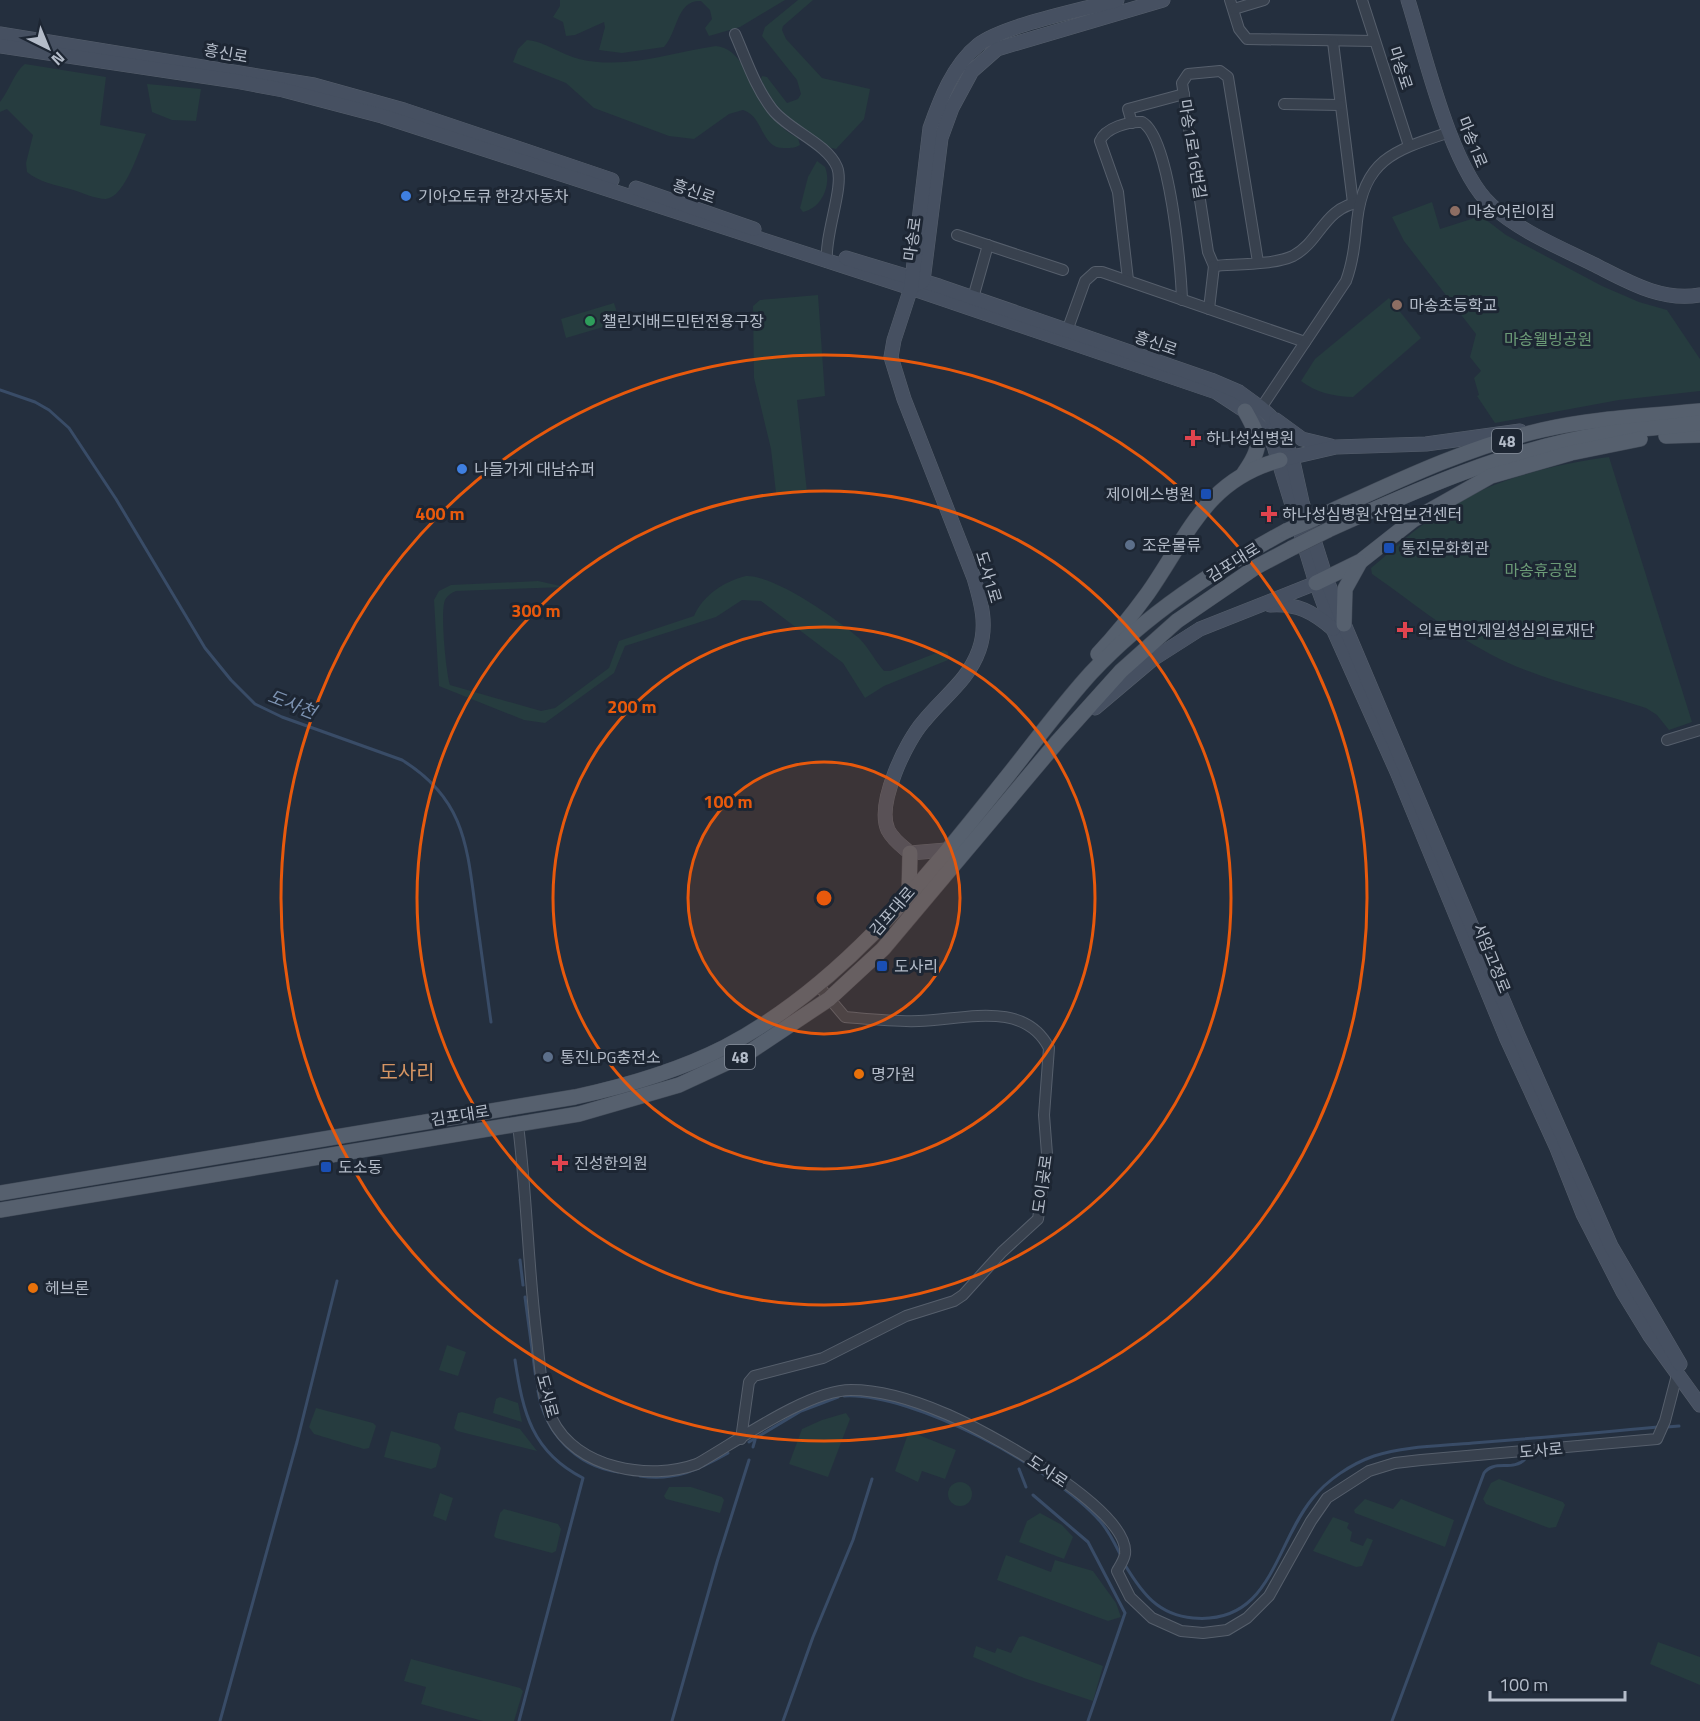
<svg xmlns="http://www.w3.org/2000/svg" width="1700" height="1721" viewBox="0 0 1700 1721" font-family="'Titillium Web','Noto Sans KR',sans-serif">
<style>
.green{fill:#263c3f}
.lines{fill:none;stroke-linecap:round;stroke-linejoin:round}
.stream{stroke:#394c67;stroke-width:3}
.street-casing{stroke:#565f6c;stroke-width:12}
.secondary-casing{stroke:#565f6c;stroke-width:15}
.primary-casing{stroke:#414a57;stroke-width:16}
.street{stroke:#38414e;stroke-width:10}
.secondary{stroke:#465061;stroke-width:14}
.primary{stroke:#56606e;stroke-width:15}
.primary-bridge-casing{stroke:#414a57;stroke-width:16;stroke-linecap:butt}
.primary-bridge{stroke:#56606e;stroke-width:15}
.ring{fill:none;stroke:#e8590c;stroke-width:3}
.shop-dot{fill:#3f7fe0;stroke:#1d2633;stroke-width:2}
.education-dot{fill:#8d6e63;stroke:#1d2633;stroke-width:2}
.leisure-dot{fill:#2e9e5b;stroke:#1d2633;stroke-width:2}
.health-dot{fill:#e0444e;stroke:#1d2633;stroke-width:2}
.transit-dot{fill:#1a4fb4;stroke:#1d2633;stroke-width:2}
.service-dot{fill:#5c6f8a;stroke:#1d2633;stroke-width:2}
.food-dot{fill:#e8710a;stroke:#1d2633;stroke-width:2}
.labels{text-anchor:middle;dominant-baseline:central;stroke-width:6;stroke-linejoin:round;paint-order:stroke}
.shield{fill:#1d2633;stroke:#878f9c;stroke-width:1.5}
.shield-label{font-size:15px;font-weight:bold;fill:#b4bcc9}
.street-label{font-size:16px;fill:#b4bcc9;stroke:#1d2633}
.poi-label{font-size:16px;fill:#b4bcc9;stroke:#1d2633;text-anchor:start}
.park-label{font-size:16px;fill:#6b9a76;stroke:#1d2633}
.water-label{font-size:18px;font-style:italic;fill:#7c92b1;stroke:#1d2633}
.quarter-label{font-size:20px;fill:#d59563;stroke:#1d2633}
.centre{fill:#e8590c;stroke:#1d2633;stroke-width:3}
.ring-label{font-size:18px;text-anchor:middle;font-weight:bold;fill:#e8590c;stroke:#1d2633;stroke-width:6;stroke-linejoin:round;paint-order:stroke}
</style>
<rect width="100%" height="100%" fill="#242f3e"/>
<g class="green">
<path d="M560 0H785L740 27 709 36 705 28 712 19 710 10 701 1C676 0 678 32 664 47L622 53 599 50 605 27 604 22 575 35 566 36 563 22 553 17 560 6Z"/>
<path d="M798 0H813L783 26 782 30 786 39 822 78 870 89 864 119 836 149 827 147C801 127 773 111 761 79L762 76 767 77 787 103 798 99 801 94 797 80 762 36 765 27Z"/>
<path d="M527 40C544 41 562 55 579 59 626 70 669 53 716 46 752 49 755 118 798 138L800 145C795 148 791 148 786 148 760 150 765 117 743 110L729 114 694 139 669 136 594 108 566 83 513 62 518 49Z"/>
<path d="M25 64 106 77 100 125 146 134C139 150 125 197 106 199 95 199 81 192 70 189 55 185 39 182 27 172L26 163 33 135 7 109 0 112V102C9 91 15 71 25 64Z"/>
<path d="M147 84 201 89 196 121 172 120 152 112Z"/>
<path d="M817 161 825 167C832 184 822 208 803 212L800 208 808 177Z"/>
<path d="M1432 202 1440 229 1481 216 1506 235 1602 286 1639 302 1667 310 1700 359V391L1619 400 1495 423 1477 396 1479 395 1474 378 1481 371 1470 357 1476 334 1404 241 1392 217Z"/>
<path d="M818 295 825 396 797 400 807 492 776 493 771 449 754 378 753 306 760 300Z"/>
<path d="M1389 298 1421 338 1353 397C1335 397 1315 392 1301 381L1315 359Z"/>
<path d="M614 303 620 322 566 338 561 319Z"/>
<path d="M1609 457 1692 722 1669 730 1657 715 1646 708C1594 691 1539 680 1490 654 1448 632 1411 601 1372 574L1371 568C1390 553 1407 535 1428 521 1483 482 1543 466 1609 457Z"/>
<path d="M746 576C775 575 837 619 859 638 869 648 875 661 884 671H890L944 650 948 652V660L884 686 865 698 843 663 761 601 742 600 716 617 625 646 614 673 545 723 524 720 439 686 434 600 439 591 451 585 538 581 565 587 456 591C451 593 448 595 445 600 440 612 446 672 450 685L541 711 555 708 609 668 619 641 694 616C703 595 725 581 746 576Z"/>
<path d="M447 1345 466 1352 458 1376 439 1370Z"/>
<path d="M500 1397 518 1403 522 1422 493 1413 496 1399Z"/>
<path d="M316 1408 373 1423 376 1426 369 1448 364 1449 314 1434 309 1427Z"/>
<path d="M462 1412 520 1429 537 1451 457 1431 454 1428 458 1413Z"/>
<path d="M846 1413 850 1419 828 1477 789 1464 802 1429 822 1420Z"/>
<path d="M391 1431 438 1444 441 1448 436 1467 431 1469 384 1457Z"/>
<path d="M909 1431 956 1450 945 1479 922 1471 918 1482 895 1471Z"/>
<path d="M1499 1479 1563 1502 1565 1505 1556 1527 1549 1528 1486 1504 1483 1499 1491 1483Z"/>
<circle cx="960" cy="1494" r="12"/>
<path d="M669 1487H691L722 1497 724 1500 720 1513 666 1499 664 1496Z"/>
<path d="M440 1493 453 1498 446 1521 433 1516Z"/>
<path d="M1365 1499 1393 1509 1401 1499 1454 1520 1445 1547 1355 1513 1354 1510Z"/>
<path d="M504 1509 558 1524 561 1529 556 1551 552 1553 496 1538 494 1536 500 1513Z"/>
<path d="M1040 1513 1062 1525 1073 1537 1064 1559 1019 1542 1027 1521Z"/>
<path d="M1333 1517 1349 1523 1347 1528 1352 1532 1350 1541 1363 1546 1367 1538 1373 1540 1362 1566 1356 1567 1313 1551Z"/>
<path d="M1006 1555 1051 1572 1055 1560 1093 1571 1116 1603 1121 1617 1108 1621 997 1580Z"/>
<path d="M1023 1636 1103 1666 1093 1701 1024 1678 973 1657 976 1646 995 1653 997 1648 1011 1653 1019 1637Z"/>
<path d="M1658 1642 1700 1657V1685L1650 1664Z"/>
<path d="M411 1659 520 1688 523 1691 514 1721H483L421 1704 426 1687 404 1681Z"/>
</g>
<g class="lines">
<g class="stream">
<path d="M0 390 35 402 49 410 69 428 116 499 205 648 231 680 255 704 282 717 402 760C465 799 467 846 476 913 481 949 486 985 491 1022"/>
<path d="M520 1260 523 1285"/>
<path d="M525 1297 536 1379"/>
<path d="M515 1360C523 1413 532 1452 583 1478L519 1721"/>
<path d="M538 1391C545 1433 576 1466 618 1472"/>
<path d="M844 1396C914 1392 1054 1469 1100 1521 1109 1531 1115 1544 1121 1556"/>
<path d="M1667 1427 1679 1426"/>
<path d="M749 1442 801 1411 838 1397"/>
<path d="M753 1447 755 1440"/>
<path d="M1019 1469 1026 1487"/>
<path d="M640 1476C675 1481 698 1470 728 1453"/>
<path d="M1033 1495 1088 1542 1125 1613 1088 1721"/>
<path d="M1125 1565C1142 1593 1158 1615 1193 1618 1271 1625 1274 1546 1312 1499 1327 1480 1351 1464 1374 1456 1405 1446 1441 1446 1473 1443 1535 1438 1596 1433 1658 1427"/>
<path d="M220 1721 297 1442 337 1281"/>
<path d="M672 1721 717 1562 749 1460"/>
<path d="M783 1721 813 1637 853 1540 872 1479"/>
<path d="M1392 1721 1484 1473C1494 1459 1513 1472 1525 1459"/>
</g>
<g class="street-casing">
<g id="street">
<path d="M1230 0 1239 29 1247 39 1374 41"/>
<path d="M1362 0 1409 146"/>
<path d="M1234 9 1264 0"/>
<path d="M735 34C746 59 755 87 772 109 788 130 827 143 837 167 845 186 824 235 827 262"/>
<path d="M1333 42 1353 203"/>
<path d="M1284 104 1340 105"/>
<path d="M1132 123 1128 109 1184 94"/>
<path d="M957 235 1063 270"/>
<path d="M1258 262 1228 77 1220 71 1188 74 1182 83 1208 252 1214 266C1236 264 1274 265 1293 256 1321 241 1323 208 1360 202"/>
<path d="M1128 280 1118 192 1100 141C1105 128 1129 121 1142 122 1170 137 1181 268 1182 300"/>
<path d="M973 298 988 245"/>
<path d="M1209 309 1214 266"/>
<path d="M1067 331 1085 281 1095 272H1102L1305 342"/>
<path d="M1261 408 1346 281C1353 262 1355 242 1357 221 1364 158 1396 150 1450 132"/>
<path d="M1667 740 1700 730"/>
<path d="M518 1125C527 1196 528 1268 537 1339 540 1365 541 1395 552 1419 576 1469 650 1481 697 1464 736 1442 808 1390 851 1390 882 1390 916 1401 944 1413 981 1428 1131 1509 1125 1554 1124 1560 1120 1566 1117 1571L1130 1597 1152 1618 1181 1631 1203 1633 1227 1630 1247 1618 1269 1596 1311 1521 1327 1498 1369 1471 1395 1463 1421 1460 1657 1439 1665 1421 1677 1375"/>
<path d="M741 1439 749 1382 754 1376 823 1358 906 1316 954 1301 963 1295 1002 1252 1038 1219 1047 1154 1044 1115 1049 1048C1024 999 962 1020 919 1021 895 1022 869 1019 845 1017L818 985"/>
</g>
</g>
<g class="secondary-casing">
<g id="secondary">
<path d="M1408 0C1425 54 1451 169 1491 205 1519 231 1559 247 1593 264 1627 281 1661 302 1700 295"/>
<path d="M0 34 314 85 404 110 612 180"/>
<path d="M0 46 235 81 283 90 382 116 911 288 1216 392 1245 411 1268 435 1274 446 1316 583 1333 629 1397 772 1506 1037 1556 1146 1583 1214 1623 1292 1650 1336 1700 1405"/>
<path d="M636 188 754 229"/>
<path d="M846 258 939 286 1211 380 1239 392 1261 408 1270 416 1284 440 1292 457 1302 502 1326 578 1344 624 1517 1033 1611 1246 1680 1364"/>
<path d="M915 285 923 281 941 138 952 108 972 71 997 49 1163 0"/>
<path d="M1276 420 1302 439 1331 446"/>
<path d="M1284 459 1336 447 1426 444 1520 431"/>
<path d="M1270 605C1297 603 1313 612 1333 629"/>
<path d="M1095 708 1153 659 1200 629 1316 583"/>
<path d="M946 850 910 853C903 847 893 840 888 830 876 804 906 741 924 721 944 696 968 681 979 650 988 625 981 602 974 578L904 399 891 357 894 340 911 288 930 128C940 100 953 65 978 45 1004 25 1082 10 1117 0"/>
</g>
</g>
<g class="primary-casing">
<g id="primary">
<path d="M1666 436 1700 435"/>
<path d="M1244 473C1263 446 1261 439 1245 411"/>
<path d="M1325 514C1395 482 1467 447 1542 430 1594 418 1647 416 1700 411"/>
<path d="M1328 530C1416 490 1508 449 1604 434 1636 429 1668 427 1700 423"/>
<path d="M1316 583 1361 561 1413 520 1491 476 1571 453 1640 439"/>
<path d="M1344 624 1345 589 1360 562"/>
<path d="M1098 654C1116 635 1132 615 1148 593 1188 536 1205 480 1280 460"/>
<path d="M909 895 910 853"/>
<path d="M0 1193 575 1097C626 1086 678 1071 725 1047 842 986 925 879 1006 778 1034 743 1061 706 1091 673 1146 614 1216 569 1286 531"/>
<path d="M0 1210 579 1114 679 1085 748 1053 829 999 883 949 1058 741 1121 671 1177 621 1256 567 1292 548"/>
</g>
</g>
<use href="#street" class="street"/>
<use href="#secondary" class="secondary"/>
<use href="#primary" class="primary"/>
<g class="primary-bridge-casing">
<g id="primary-bridge">
<path d="M1286 531 1325 514"/>
<path d="M1292 548 1328 530"/>
</g>
</g>
<use href="#primary-bridge" class="primary-bridge"/>
</g>
<circle cx="824" cy="898" r="136" fill="#e8590c" fill-opacity=".12"/>
<g class="ring">
<circle cx="824" cy="898" r="136"/>
<circle cx="824" cy="898" r="271"/>
<circle cx="824" cy="898" r="407"/>
<circle cx="824" cy="898" r="543"/>
</g>
<g class="shop-dot">
<circle cx="406" cy="196" r="6"/>
<circle cx="462" cy="469" r="6"/>
</g>
<g class="education-dot">
<circle cx="1455" cy="211" r="6"/>
<circle cx="1397" cy="305" r="6"/>
</g>
<circle class="leisure-dot" cx="590" cy="321" r="6"/>
<g class="health-dot">
<path d="M1190 429h6v6h6v6h-6v6h-6v-6h-6v-6h6z"/>
<path d="M1266 505h6v6h6v6h-6v6h-6v-6h-6v-6h6z"/>
<path d="M1402 621h6v6h6v6h-6v6h-6v-6h-6v-6h6z"/>
<path d="M557 1154h6v6h6v6h-6v6h-6v-6h-6v-6h6z"/>
</g>
<g class="transit-dot">
<rect x="1200" y="488" width="12" height="12" rx="3"/>
<rect x="1383" y="542" width="12" height="12" rx="3"/>
<rect x="876" y="960" width="12" height="12" rx="3"/>
<rect x="320" y="1161" width="12" height="12" rx="3"/>
</g>
<g class="service-dot">
<circle cx="1130" cy="545" r="6"/>
<circle cx="548" cy="1057" r="6"/>
</g>
<g class="food-dot">
<circle cx="859" cy="1074" r="6"/>
<circle cx="33" cy="1288" r="6"/>
</g>
<g class="labels">
<g class="shield">
<rect x="1492" y="429" width="30" height="24" rx="4.5"/>
<rect x="725" y="1045" width="30" height="24" rx="4.5"/>
</g>
<g class="shield-label">
<text x="1507" y="441">48</text>
<text x="740" y="1057">48</text>
</g>
<g class="street-label">
<text transform="translate(226 53) rotate(10)">흥신로</text>
<text transform="translate(1401 68) rotate(72)">마송로</text>
<text transform="translate(1473 142) rotate(68)">마송1로</text>
<text transform="translate(1193 149) rotate(81)">마송1로16번길</text>
<text transform="translate(694 191) rotate(19)">흥신로</text>
<text transform="translate(912 239) rotate(-82)">마송로</text>
<text transform="translate(1156 343) rotate(19)">흥신로</text>
<text transform="translate(1233 562) rotate(-32)">김포대로</text>
<text transform="translate(989 577) rotate(73)">도사1로</text>
<text transform="translate(892 911) rotate(-49)">김포대로</text>
<text transform="translate(1492 958) rotate(68)">서암고정로</text>
<text transform="translate(460 1115) rotate(-9)">김포대로</text>
<text transform="translate(1042 1184) rotate(-82)">도이곶로</text>
<text transform="translate(548 1396) rotate(75)">도사로</text>
<text transform="translate(1541 1450) rotate(-5)">도사로</text>
<text transform="translate(1048 1471) rotate(34)">도사로</text>
</g>
<g class="poi-label">
<text x="418" y="196">기아오토큐 한강자동차</text>
<text x="1467" y="211">마송어린이집</text>
<text x="1409" y="305">마송초등학교</text>
<text x="602" y="321">챌린지배드민턴전용구장</text>
<text x="1206" y="438">하나성심병원</text>
<text x="474" y="469">나들가게 대남슈퍼</text>
<text x="1194" y="494" text-anchor="end">제이에스병원</text>
<text x="1282" y="514">하나성심병원 산업보건센터</text>
<text x="1142" y="545">조운물류</text>
<text x="1401" y="548">통진문화회관</text>
<text x="1418" y="630">의료법인제일성심의료재단</text>
<text x="894" y="966">도사리</text>
<text x="560" y="1057">통진LPG충전소</text>
<text x="871" y="1074">명가원</text>
<text x="574" y="1163">진성한의원</text>
<text x="338" y="1167">도소동</text>
<text x="45" y="1288">헤브론</text>
</g>
<g class="park-label">
<text x="1548" y="339">마송웰빙공원</text>
<text x="1541" y="570">마송휴공원</text>
</g>
<g class="water-label">
<text transform="translate(292 704) rotate(21)">도사천</text>
</g>
<g class="quarter-label">
<text x="407" y="1071">도사리</text>
</g>
</g>
<circle cx="824" cy="898" r="9" class="centre"/>
<g class="ring-label">
<text x="440" y="520">400 m</text>
<text x="536" y="617">300 m</text>
<text x="632" y="713">200 m</text>
<text x="728" y="808">100 m</text>
</g>
<g transform="translate(48 48) rotate(137)" stroke="#1d2633" stroke-width="4.5" paint-order="stroke">
<path d="M0-4.5L10 22L0 15L-10 22Z" fill="#b4bcc9"/>
<text y="-9" font-size="16" font-weight="bold" text-anchor="middle" fill="#b4bcc9">N</text>
</g>
<path d="M1490 1691v9h135v-9" fill="none" stroke="#b4bcc9" stroke-width="3"/>
<text x="1499" y="1691" font-size="18" fill="#b4bcc9" stroke="#1d2633" stroke-width="4.5" paint-order="stroke">100 m</text>
</svg>
